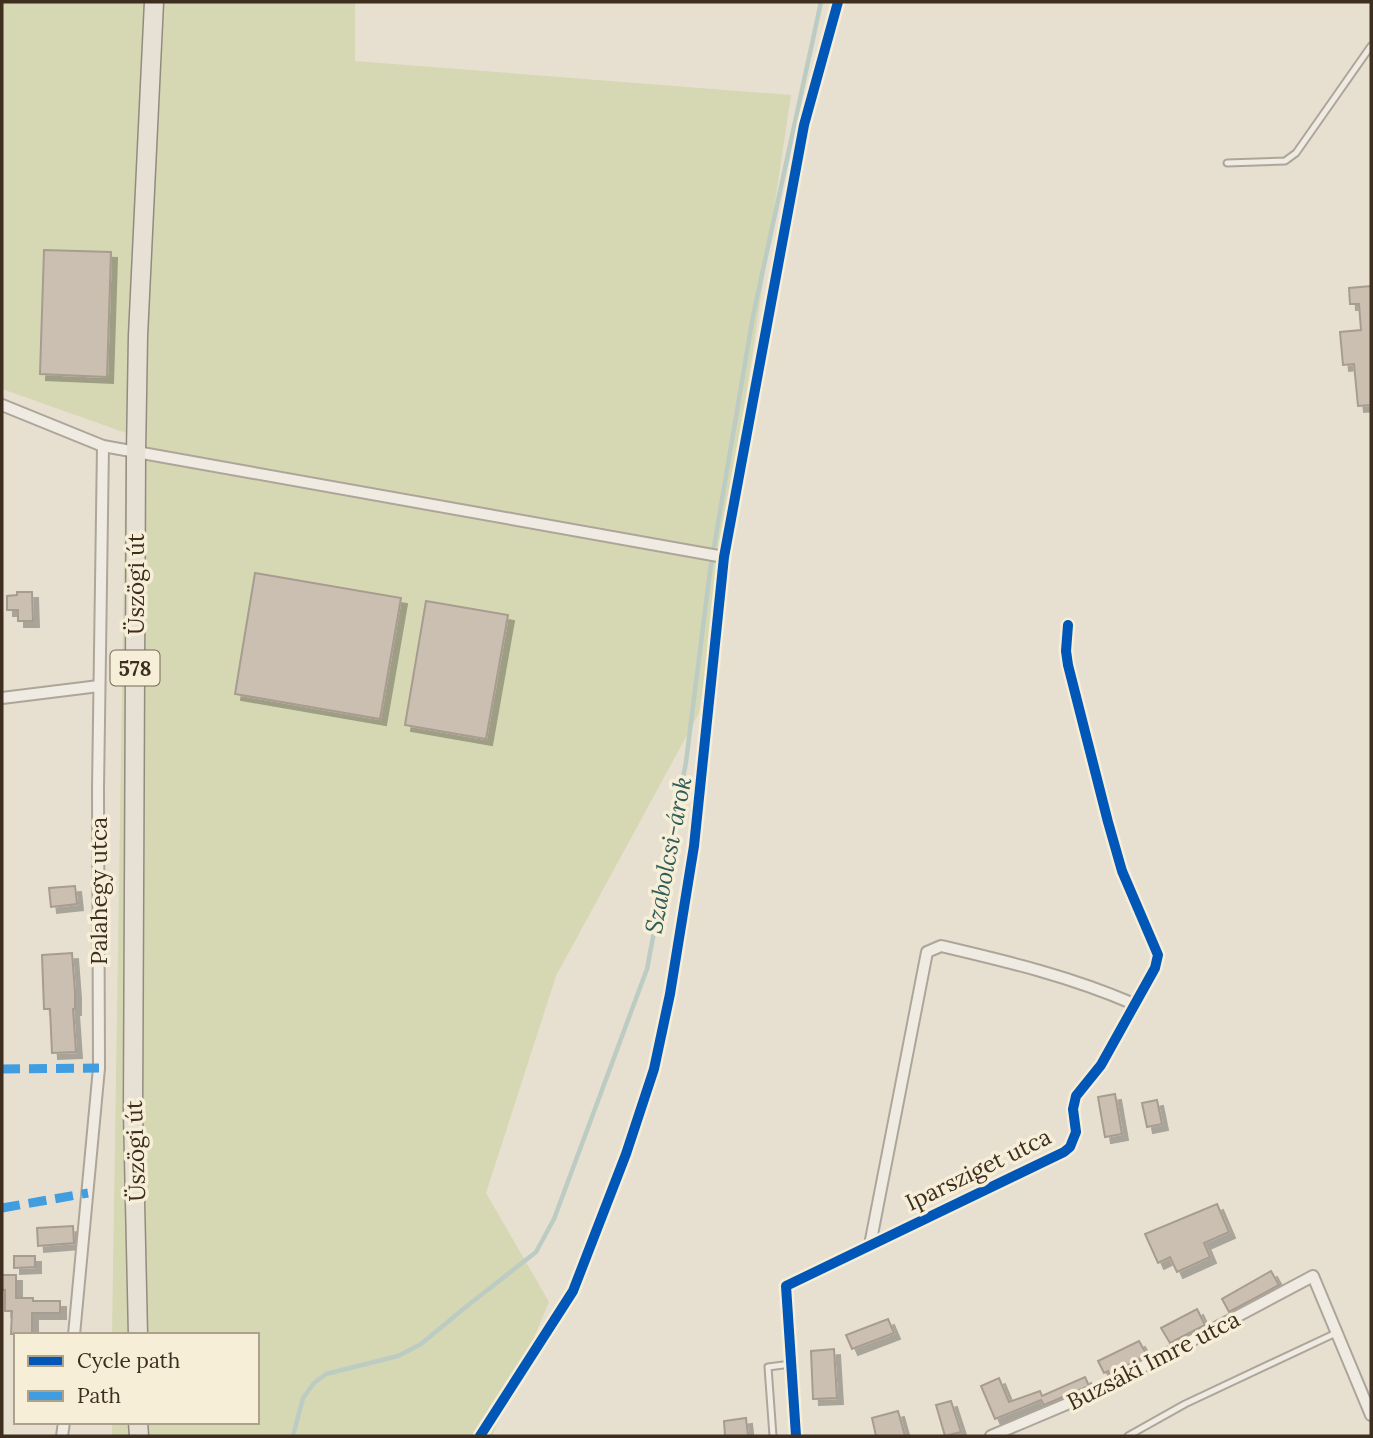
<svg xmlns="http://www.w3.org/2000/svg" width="1373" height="1438" viewBox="0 0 1373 1438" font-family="Lora,serif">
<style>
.green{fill:#d6d7b3}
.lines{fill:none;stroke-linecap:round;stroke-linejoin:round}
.stream{stroke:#bcccc2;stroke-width:4.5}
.building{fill:#cbbfb2;stroke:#a89c90;stroke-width:2;filter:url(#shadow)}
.service-casing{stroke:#ada599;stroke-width:9}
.minor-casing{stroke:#ada599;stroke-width:14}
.primary-casing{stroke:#928b80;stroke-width:21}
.service{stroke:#efebe3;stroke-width:5}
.minor{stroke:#efebe3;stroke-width:10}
.primary{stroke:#e6e1d4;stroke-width:18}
.quiet{stroke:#3f9de0;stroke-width:9;stroke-dasharray:18 9;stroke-linecap:butt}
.cycleway-casing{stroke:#f7eed8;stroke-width:15}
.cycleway{stroke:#0057b8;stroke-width:10}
.labels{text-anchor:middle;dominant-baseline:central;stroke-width:7;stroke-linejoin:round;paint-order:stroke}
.shield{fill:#f7eed8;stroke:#756857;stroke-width:2}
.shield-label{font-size:21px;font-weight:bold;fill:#3d2e20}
.street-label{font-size:23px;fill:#3d2e20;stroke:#f7eed8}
.water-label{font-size:24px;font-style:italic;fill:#2f5d5a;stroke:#f7eed8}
</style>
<defs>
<filter id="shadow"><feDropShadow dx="6" dy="6" stdDeviation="0" flood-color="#0004"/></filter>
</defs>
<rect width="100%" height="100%" fill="#e7e0d1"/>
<path class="green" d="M2 2H355V61L791 95 699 713 556 976 486 1193 549 1302 492 1436H112V1422H257V1335H112L126 433 2 389Z"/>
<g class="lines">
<path class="stream" d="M293 1436 303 1398 314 1383 326 1374 398 1356 421 1344 467 1306 536 1252 554 1219 647 969 686 762 710 571 753 316 821 2"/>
</g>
<g class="building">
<path d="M44 250 111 252 107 377 40 374Z"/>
<path d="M1371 286V405L1358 406 1354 364 1343 365 1340 332 1361 330 1359 304H1350L1349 288Z"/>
<path d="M255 573 401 598 380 719 235 694Z"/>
<path d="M17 592H32L33 621H18V610H7V596L17 595Z"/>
<path d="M426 601 508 615 486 739 405 725Z"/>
<path d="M75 886 77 904 51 907 49 888Z"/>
<path d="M72 953 75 992V1009H73L76 1052 52 1053 50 1009H44L42 955Z"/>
<path d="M1115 1094 1122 1134 1105 1137 1098 1097Z"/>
<path d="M1157 1100 1162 1124 1147 1127 1142 1103Z"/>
<path d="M1217 1204 1229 1232 1204 1243 1210 1257 1177 1272 1170 1257 1158 1263 1145 1234Z"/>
<path d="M73 1226 74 1243 38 1246 37 1228Z"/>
<path d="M14 1256H35V1267L14 1268Z"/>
<path d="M1271 1271 1279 1285 1229 1312 1222 1299Z"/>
<path d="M2 1275H16V1298H33V1301H60V1313H32V1334H11L12 1311H5V1290H2Z"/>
<path d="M1197 1309 1205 1325 1170 1343 1161 1328Z"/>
<path d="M888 1319 894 1333 852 1349 846 1335Z"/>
<path d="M1139 1341 1147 1355 1110 1375 1108 1371 1104 1373 1098 1361Z"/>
<path d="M834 1349 837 1398 813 1399 811 1351Z"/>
<path d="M1085 1377 1089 1386 1044 1405 1041 1400 995 1419 981 1386 999 1378 1009 1402 1040 1391 1042 1396Z"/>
<path d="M951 1401 961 1432 945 1436 936 1405Z"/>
<path d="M898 1411 905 1436H876L872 1418Z"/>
<path d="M746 1418 748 1436H725L724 1421Z"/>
</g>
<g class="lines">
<g class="service-casing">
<g id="service">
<path d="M1227 163 1285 161 1296 153 1371 46"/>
<path d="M773 1436 768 1367 791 1364"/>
<path d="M1128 1436 1185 1404 1336 1333"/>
</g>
</g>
<g class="minor-casing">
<g id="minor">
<path d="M2 405 103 446 724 557"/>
<path d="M2 698 99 686"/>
<path d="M870 1245 927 952 941 946C1009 962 1069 976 1134 1004"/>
<path d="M74 1335 99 1068 98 789 103 446"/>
<path d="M62 1436 64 1422"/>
<path d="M480 1436 573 1291 626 1154 654 1069 670 994 694 846 724 557 804 125 838 2"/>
<path d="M796 1436 786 1286 1064 1152 1070 1147 1076 1132 1073 1109 1076 1096 1101 1065 1155 968 1158 955 1122 871 1108 822 1068 665 1066 651 1068 625"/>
<path d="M991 1436 1093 1393 1313 1276 1371 1415"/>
</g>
</g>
<g class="primary-casing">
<g id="primary">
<path d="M138 1335 133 1112 136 453 138 336 154 2"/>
<path d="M138 1422 139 1436"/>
</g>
</g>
<use href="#service" class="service"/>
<use href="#minor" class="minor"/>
<use href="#primary" class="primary"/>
<g class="quiet">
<path d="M2 1069 99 1068"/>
<path d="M2 1208 88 1193"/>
</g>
<g class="cycleway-casing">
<g id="cycleway">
<path d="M480 1436 573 1291 626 1154 654 1069 670 994 694 846 724 557 804 125 838 2"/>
<path d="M796 1436 786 1286 1064 1152 1070 1147 1076 1132 1073 1109 1076 1096 1101 1065 1155 968 1158 955 1122 871 1108 822 1068 665 1066 651 1068 625"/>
</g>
</g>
<use href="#cycleway" class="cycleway"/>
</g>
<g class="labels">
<rect class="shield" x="110.5" y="650.5" width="49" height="35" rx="5"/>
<g class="shield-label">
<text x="135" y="668">578</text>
</g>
<g class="street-label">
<text transform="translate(135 584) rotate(-90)">Üszögi út</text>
<text transform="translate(98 891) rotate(-90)">Palahegy utca</text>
<text transform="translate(135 1151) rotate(-92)">Üszögi út</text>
<text transform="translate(978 1169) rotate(-26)">Iparsziget utca</text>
<text transform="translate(1153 1360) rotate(-27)">Buzsáki Imre utca</text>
</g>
<g class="water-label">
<text transform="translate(668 855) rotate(-79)">Szabolcsi-árok</text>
</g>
</g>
<rect width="1373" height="1438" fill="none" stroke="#3d2e20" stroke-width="7"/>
<rect x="14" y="1333" width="245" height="91" fill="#f7eed8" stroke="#ada18e" stroke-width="2"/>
<rect x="28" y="1356" width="35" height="10" fill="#0057b8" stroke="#ada18e" stroke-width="2"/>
<text x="77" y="1368" font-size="21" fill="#3d2e20">Cycle path</text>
<rect x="28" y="1391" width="35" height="10" fill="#3f9de0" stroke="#ada18e" stroke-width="2"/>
<text x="77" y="1403" font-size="21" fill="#3d2e20">Path</text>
</svg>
